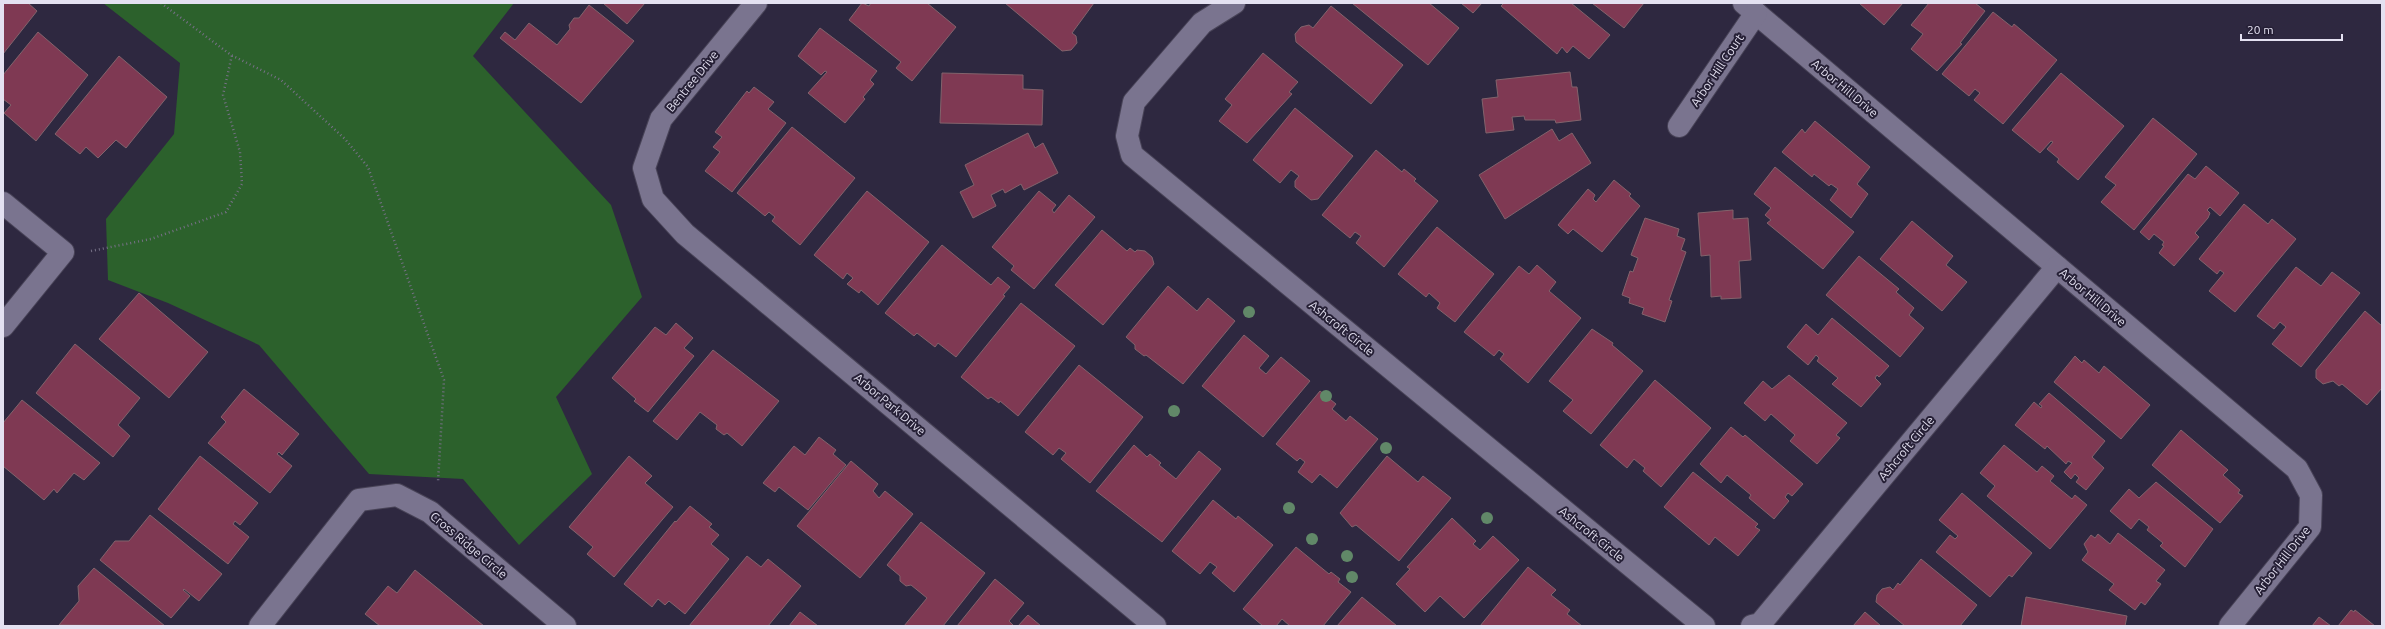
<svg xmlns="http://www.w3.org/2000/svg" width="2385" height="629" viewBox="0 0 2385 629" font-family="Ubuntu,sans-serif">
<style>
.green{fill:#2c612c}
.building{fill:#7f3953;stroke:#82636c}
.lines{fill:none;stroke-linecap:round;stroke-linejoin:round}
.minor-casing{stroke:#484357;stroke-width:24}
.path{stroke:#767186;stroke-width:2.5;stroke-dasharray:1 3;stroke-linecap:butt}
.minor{stroke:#7a748f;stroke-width:22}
.tree{fill:#618868}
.labels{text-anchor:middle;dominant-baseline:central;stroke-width:4;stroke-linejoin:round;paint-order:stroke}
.street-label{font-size:12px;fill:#e4e1f1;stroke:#251f35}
</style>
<rect width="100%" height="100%" fill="#2e2840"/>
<path class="green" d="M103 3H514L473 56 611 205 642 297 556 397 592 474 519 545 463 479 369 474 259 345 168 303 108 280 106 219 174 134 180 63Z"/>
<g class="building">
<path d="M3 3H28L37 11 3 54Z"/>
<path d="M603 3H645L627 24Z"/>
<path d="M862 3 869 6 871 3H927L956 27 912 81 896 68 901 62 849 20Z"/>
<path d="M1005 3H1094L1072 33 1076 36 1077 43 1071 50 1062 51Z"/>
<path d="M1352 3H1429L1459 28 1428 65Z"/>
<path d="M1461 3H1482L1473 13Z"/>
<path d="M1504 3H1571L1610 35 1589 59 1573 46 1567 53 1562 47 1557 54 1501 6Z"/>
<path d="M1592 3H1644L1624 28Z"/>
<path d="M1859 3H1903L1884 25Z"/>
<path d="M1929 3H1975L1985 11 1960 43 1962 44 1937 71 1911 49 1923 34 1911 25Z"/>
<path d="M589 5 634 41 581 103 500 38 505 32 515 40 529 23 557 45 570 29 569 25 574 18H579Z"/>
<path d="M1331 6 1403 65 1371 104 1296 42 1295 34 1301 27 1309 25 1313 28Z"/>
<path d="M1993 12 2012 27 2014 24 2057 60 2003 124 1974 100 1980 93 1975 89 1969 96 1942 74Z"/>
<path d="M820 28 877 71 870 80 874 84 863 97 865 99 845 123 808 93 827 72 825 71 821 75 798 56Z"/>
<path d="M38 32 88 75 36 141 4 113 11 105 3 99V75Z"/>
<path d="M1263 53 1298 82 1289 92 1292 94 1247 143 1219 121 1232 105 1225 99Z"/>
<path d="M119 56 167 97 126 148 116 140 98 158 86 147 80 154 55 134Z"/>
<path d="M1570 72 1572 87H1577L1581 120 1556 123 1555 120H1525L1524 116 1512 117 1514 130 1486 133 1482 99 1498 97 1496 80Z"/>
<path d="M942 73 1023 75V89L1043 90 1042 125 940 123Z"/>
<path d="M2061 73 2124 126 2078 180 2057 162 2059 159 2047 149 2053 142 2051 141 2040 153 2012 130Z"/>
<path d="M754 87 774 102 768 109 786 123 732 192 705 171 720 152 713 147 722 137 715 132 747 91 749 93Z"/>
<path d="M1295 108 1353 156 1318 199 1311 200 1295 187V181L1299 176 1291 170 1280 183 1253 160Z"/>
<path d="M2153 118 2197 154 2134 230 2101 202 2116 185 2105 177Z"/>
<path d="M1815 121 1870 167 1857 184 1868 194 1851 218 1830 200 1838 189 1831 184 1829 186 1814 174 1812 177 1782 152 1802 129 1805 133Z"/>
<path d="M792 127 855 178 800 245 772 221 775 217 769 212 765 216 737 193Z"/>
<path d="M1552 129 1559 141 1572 133 1591 163 1505 219 1479 175Z"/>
<path d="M1028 133 1035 148 1043 143 1058 173 1024 190 1021 184 1005 193 1003 189 991 195 996 206 973 218 960 192 974 185 965 165Z"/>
<path d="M1376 150 1402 172 1404 169 1416 179 1414 181 1438 201 1384 267 1356 243 1361 236 1355 232 1350 238 1322 215Z"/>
<path d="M2206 166 2239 193 2220 216 2210 207 2207 210 2210 213 2208 218 2195 233 2199 237 2174 266 2159 253 2164 246 2162 245 2164 242 2154 234 2149 240 2140 232 2188 174 2195 179Z"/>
<path d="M1775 167 1854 232 1823 269 1767 223 1771 220 1765 215 1771 208 1754 194Z"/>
<path d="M1614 180 1631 194 1629 196 1640 206 1602 252 1573 229 1568 234 1558 225 1588 189 1595 195 1593 199 1596 202Z"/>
<path d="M867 191 929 242 878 305 861 290 859 293 847 284 853 278 847 273 843 279 814 255Z"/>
<path d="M1039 191 1056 205 1052 210 1054 213 1069 195 1095 217 1034 289 1011 270 1014 266 992 247Z"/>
<path d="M2244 204 2268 224 2272 219 2296 239 2235 312 2209 291 2224 273 2220 270 2217 274 2199 259Z"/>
<path d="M1733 210V219L1748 218 1751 260 1739 261 1741 298 1721 299V296L1711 297 1710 255 1701 256 1698 213Z"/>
<path d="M1645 218 1679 229 1677 236 1685 239 1681 250 1686 252 1669 300 1672 301 1665 322 1642 314 1644 308 1629 303 1630 298 1622 295 1630 271 1633 272 1638 258 1631 255Z"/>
<path d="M1912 221 1953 256 1946 265 1967 282 1942 311 1880 259Z"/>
<path d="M1437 227 1494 274 1455 322 1437 308 1440 303 1429 293 1426 297 1398 274Z"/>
<path d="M1102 230 1127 251 1130 248 1135 252 1137 250 1145 251 1152 257 1154 264 1103 325 1055 285Z"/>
<path d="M942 245 991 285 998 277 1010 287 1003 295 1005 296 956 357 938 343 935 347 917 333 914 336 885 313Z"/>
<path d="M1859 256 1899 289 1896 292 1914 308 1909 315 1924 328 1900 357 1826 295Z"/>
<path d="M1537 265 1556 282 1549 291 1581 318 1528 383 1500 359 1504 354 1499 350 1494 356 1464 332 1519 266 1529 274Z"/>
<path d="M2296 267 2321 286 2332 272 2360 293 2301 367 2272 344 2286 327 2280 322 2274 329 2257 316Z"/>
<path d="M1168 286 1197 311 1208 298 1235 321 1183 384 1146 355 1144 356 1135 349V345L1126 337Z"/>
<path d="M139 293 208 352 169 398 99 339Z"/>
<path d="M1021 303 1075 346 1018 416 1000 401 999 403 991 397 988 399 961 377Z"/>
<path d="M2365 311 2382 326V388L2367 405 2342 384 2339 386 2333 381 2323 384 2316 378V370Z"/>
<path d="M1832 318 1889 366 1879 377 1877 375 1875 378 1881 384 1861 407 1832 384 1838 378 1817 361 1819 358 1816 355 1808 365 1787 347 1806 324 1818 335Z"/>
<path d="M676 323 693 338 684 348 694 356 648 412 634 401 636 399 612 378 655 327 666 335Z"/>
<path d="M1592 329 1613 343 1612 345 1643 371 1591 434 1563 411 1573 400 1549 381Z"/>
<path d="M1244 335 1269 356 1259 368 1266 374 1281 357 1310 381 1263 437 1202 386Z"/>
<path d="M75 344 140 398 118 425 130 436 113 457 36 393Z"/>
<path d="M713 350 779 401 742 446 727 433 724 435 716 429 717 425 700 412 677 440 653 421Z"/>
<path d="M2075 356 2082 363 2084 360 2099 373 2104 366 2150 405 2121 439 2054 382Z"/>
<path d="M1079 365 1143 417 1090 483 1061 459 1066 453 1059 448 1053 455 1025 432Z"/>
<path d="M1789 375 1847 423 1836 435 1840 438 1817 464 1790 441 1795 435 1771 414 1765 421 1744 403 1763 381 1772 389Z"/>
<path d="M1655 380 1711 428 1661 487 1643 471 1645 468 1634 459 1627 468 1600 445Z"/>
<path d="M244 389 299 434 282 455 279 452 277 454 292 466 270 493 208 443 226 422 221 417Z"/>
<path d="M1320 391 1336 404 1332 409 1346 421 1350 416 1378 439 1337 488 1320 474 1312 483 1298 472 1305 462 1300 458 1297 461 1276 444Z"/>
<path d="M2049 393 2105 441 2092 457 2104 468 2086 490 2076 482 2079 478 2075 474 2071 479 2064 472 2072 463 2068 461 2066 464 2047 446 2045 449 2015 425 2034 402 2041 408 2042 406 2039 404Z"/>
<path d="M22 400 100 463 84 480 74 473 57 493 54 489 44 500 3 466V423Z"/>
<path d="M1731 427 1743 437 1745 435 1803 484 1792 496 1788 493 1785 497 1789 501 1774 519 1749 498 1751 495 1727 475 1721 483 1700 464Z"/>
<path d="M2181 430 2228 470 2223 475 2240 490 2238 493 2243 496 2220 523 2152 465Z"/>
<path d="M819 437 836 450 833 454 846 465 808 510 779 487 775 492 763 483 794 446 805 455Z"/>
<path d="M1134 445 1147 457 1150 454 1161 463 1159 465 1176 479 1199 451 1221 469 1162 542 1096 491Z"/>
<path d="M2004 445 2037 472 2042 466 2054 476 2050 481 2072 499 2075 495 2087 505 2050 549 1987 496 1995 486 1980 473Z"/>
<path d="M200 456 258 503 240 525 235 521 233 524 249 537 228 564 158 509Z"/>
<path d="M629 456 652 476 645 483 673 507 614 577 587 554 593 547 569 527Z"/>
<path d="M1387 456 1418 482 1423 476 1451 498 1399 561 1356 525 1352 527 1340 513Z"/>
<path d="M851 461 878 484 873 491 879 498 885 491 913 514 860 578 797 526Z"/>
<path d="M1693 472 1758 524 1755 527 1760 530 1738 556 1715 537 1709 545 1664 507Z"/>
<path d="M2156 482 2213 529 2185 567 2160 546 2163 543 2147 530 2149 527 2139 519 2131 529 2110 511 2129 489 2139 498Z"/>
<path d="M1962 493 2032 553 2012 577 2009 575 1990 597 1936 552 1950 535 1955 539 1958 536 1939 520Z"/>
<path d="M1213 500 1236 519 1238 516 1273 545 1234 592 1212 573 1217 567 1210 562 1200 574 1172 551Z"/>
<path d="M690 506 712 524 709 527 719 535 711 544 729 559 685 614 669 601 665 605 658 599 652 607 624 584 675 521 676 522Z"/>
<path d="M150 515 222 574 199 601 184 589 183 590 190 596 171 618 100 560 115 541H129Z"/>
<path d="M1452 518 1476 541 1473 544 1480 550 1493 536 1519 560 1464 618 1440 596 1425 612 1396 584 1410 569 1407 567Z"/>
<path d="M921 522 985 573 943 626H904L927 598 911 585 906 586 900 581V576L887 565Z"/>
<path d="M2118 533 2165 570 2156 581 2161 584 2145 605 2141 602 2135 610 2109 590 2114 584 2082 560 2088 552 2084 544 2091 535 2095 538 2098 534 2110 544Z"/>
<path d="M1296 547 1329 574 1331 572 1340 579 1338 582 1351 592 1323 626H1290L1282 619 1276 626H1263L1243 609Z"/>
<path d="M747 556 761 567 768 559 801 586 768 626H689Z"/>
<path d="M1921 559 1977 605 1960 626H1905L1876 602 1877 595 1882 589 1890 587 1893 590 1898 583 1900 585Z"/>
<path d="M1528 567 1556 590 1551 595 1570 610 1567 614 1582 626H1480Z"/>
<path d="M94 568 165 626 59 625 79 601 78 586Z"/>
<path d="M415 570 484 626H380L365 614 388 586 397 593Z"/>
<path d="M995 579 1024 603 1009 621 1014 626H957Z"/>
<path d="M1362 597 1397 626H1337Z"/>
<path d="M2026 597 2127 616 2125 626H2021Z"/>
<path d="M2351 610 2354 612 2355 610 2375 626H2338Z"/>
<path d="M800 612 818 626H789Z"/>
<path d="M1865 612 1881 626H1853Z"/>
<path d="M1028 615 1041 626H1018Z"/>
<path d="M2319 617 2331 626H2312Z"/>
</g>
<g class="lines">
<g class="minor-casing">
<g id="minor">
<path d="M756 3 661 119 644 168 653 199 685 234 1155 626"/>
<path d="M1234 3 1202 23 1134 102 1127 136 1132 155 1704 626"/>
<path d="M1744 3 2297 469 2311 495 2310 527 2230 626"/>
<path d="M1679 126 1756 13"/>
<path d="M3 203 63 252 3 326"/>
<path d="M260 626 359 500 397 495 430 512 565 626"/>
<path d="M1752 626 1760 624 2057 267"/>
</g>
</g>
<g class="path">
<path d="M161 3 231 55 281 80 345 139 368 167 444 380 438 482"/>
<path d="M91 251 151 239 226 212 242 184 240 152 223 95 232 55"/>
</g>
<use href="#minor" class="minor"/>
</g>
<g class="tree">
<circle cx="1249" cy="312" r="6"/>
<circle cx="1326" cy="396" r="6"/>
<circle cx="1174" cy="411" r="6"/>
<circle cx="1386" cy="448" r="6"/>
<circle cx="1289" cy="508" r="6"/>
<circle cx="1487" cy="518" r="6"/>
<circle cx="1312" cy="539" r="6"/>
<circle cx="1347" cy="556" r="6"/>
<circle cx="1352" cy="577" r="6"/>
</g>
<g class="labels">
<g class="street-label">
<text transform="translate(1717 70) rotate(-56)">Arbor Hill Court</text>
<text transform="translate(692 81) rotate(-51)">Bentree Drive</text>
<text transform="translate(1845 88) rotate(40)">Arbor Hill Drive</text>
<text transform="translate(2093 297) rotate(40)">Arbor Hill Drive</text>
<text transform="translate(1342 328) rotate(39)">Ashcroft Circle</text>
<text transform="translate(890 404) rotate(40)">Arbor Park Drive</text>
<text transform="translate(1906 448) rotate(-50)">Ashcroft Circle</text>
<text transform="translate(1592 534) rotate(39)">Ashcroft Circle</text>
<text transform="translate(469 545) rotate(40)">Cross Ridge Circle</text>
<text transform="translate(2282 560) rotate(-52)">Arbor Hill Drive</text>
</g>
</g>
<rect width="2385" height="629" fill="none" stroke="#e4e1f1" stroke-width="8"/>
<path d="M2241 34v6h101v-6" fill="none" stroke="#e4e1f1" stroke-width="2"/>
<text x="2247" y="34" font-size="12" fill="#e4e1f1" stroke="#251f35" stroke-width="3" paint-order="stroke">20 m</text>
</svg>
